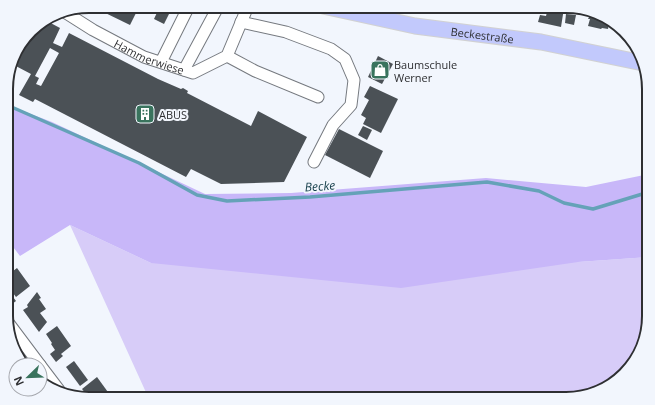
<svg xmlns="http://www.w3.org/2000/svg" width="655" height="405" viewBox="0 0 655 405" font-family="'Open Sans',sans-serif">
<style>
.green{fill:#d7ccf8}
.forest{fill:#c8b7f9}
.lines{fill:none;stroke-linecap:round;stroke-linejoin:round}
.stream{stroke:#65a2b8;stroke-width:3.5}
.building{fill:#4b5156;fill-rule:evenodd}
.minor-casing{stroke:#75797f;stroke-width:13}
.major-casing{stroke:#d1d1d2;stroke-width:17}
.minor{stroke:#fff;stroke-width:11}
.major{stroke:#c2c9fc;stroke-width:15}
.labels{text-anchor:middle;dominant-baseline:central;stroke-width:4;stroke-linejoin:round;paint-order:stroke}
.street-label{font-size:11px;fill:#2e2f32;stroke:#f2f6fd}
.poi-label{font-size:11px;fill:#2e2f32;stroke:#f2f6fd;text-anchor:start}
.water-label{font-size:12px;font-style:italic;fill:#113b47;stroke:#f2f6fd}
.rim{fill:none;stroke:#2e2f32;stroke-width:2}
</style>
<rect width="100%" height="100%" fill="#f2f6fd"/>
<path class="green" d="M70 225 151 263 578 262 649 257V321L635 362 608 388 571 399H149Z"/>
<path class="forest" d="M7 105 52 122 205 194 291 193 486 178 586 187 649 174V257L578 262 401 288 151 263 70 225 20 256 7 239Z"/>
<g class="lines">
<path class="stream" d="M7 105 139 163 197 195 227 201 310 197 487 182 539 191 564 203 593 209 649 192"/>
</g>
<g class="building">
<path d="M91 6H136L139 7 130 25Z"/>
<path d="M160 6H173L164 24 154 19Z"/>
<path d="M488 6H506V11L488 10Z"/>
<path d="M551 6 564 8 561 27 538 22 540 15 546 16 547 12H550Z"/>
<path d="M591 13 610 19 608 29 602 28 601 29 588 26 590 19H588Z"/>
<path d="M566 14 576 15 574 25 565 23Z"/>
<path d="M45 20 60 28 53 43 62 47 69 33 158 79 181 89 183 88 188 91 187 93 251 126 258 111 307 137 284 182 221 184 191 169 186 177 35 99 33 102 19 95 31 74 12 64 25 38 34 27ZM50 48 59 53 41 86 36 84 39 78 35 76Z"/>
<path d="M378 56 393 64 382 84 368 77Z"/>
<path d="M370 86 398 99 381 133 363 124 366 118 361 115 369 100 364 97Z"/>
<path d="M363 126 372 130 367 140 358 135Z"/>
<path d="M339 129 383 151 370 178 325 155Z"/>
<path d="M17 268 30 286 16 297 7 285V282L11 279 8 275Z"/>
<path d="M37 292 41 298 39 299 46 309 40 313 47 322 39 332 23 310 28 307 27 305Z"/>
<path d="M10 293 16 301 12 304 7 297Z"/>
<path d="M57 326 71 346 61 354 63 356 56 362 50 354 55 350 51 344 52 343 46 334Z"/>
<path d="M74 361 88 380 80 386 66 367Z"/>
<path d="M97 377 113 399H90L82 389Z"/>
</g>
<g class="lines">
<g class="minor-casing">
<g id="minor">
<path id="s1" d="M63 11 93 30 144 57 193 73 227 56 248 6"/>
<path d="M241 22 286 32 331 49 345 59 354 80 351 105 333 125 314 162"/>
<path d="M227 56 255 71 318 97"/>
<path d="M161 62 189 6"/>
<path d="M184 70 218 7 217 6"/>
<path d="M7 321 40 365"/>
<path d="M40 365 59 390"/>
</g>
</g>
<g class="major-casing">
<g id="major">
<path id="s2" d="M323 6 415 26 541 42 643 63"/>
</g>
</g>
<use href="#minor" class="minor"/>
<use href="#major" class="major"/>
</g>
<defs>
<g id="shop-square" transform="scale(1)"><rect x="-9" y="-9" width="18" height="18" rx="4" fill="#39735d" stroke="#f2f6fd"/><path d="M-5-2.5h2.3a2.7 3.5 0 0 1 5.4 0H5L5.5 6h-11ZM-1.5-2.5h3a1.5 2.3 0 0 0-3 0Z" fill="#fff"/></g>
<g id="building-square" transform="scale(1)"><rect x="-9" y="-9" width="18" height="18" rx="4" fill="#39735d" stroke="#f2f6fd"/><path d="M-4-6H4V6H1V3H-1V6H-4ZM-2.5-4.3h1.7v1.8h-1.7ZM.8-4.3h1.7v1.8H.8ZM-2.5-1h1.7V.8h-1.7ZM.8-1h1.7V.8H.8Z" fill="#fff"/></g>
</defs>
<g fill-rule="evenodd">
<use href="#shop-square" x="380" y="70"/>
<use href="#building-square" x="145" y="114"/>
</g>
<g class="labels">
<g class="street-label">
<text stroke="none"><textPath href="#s2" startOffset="162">Beckestraße</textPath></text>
<text stroke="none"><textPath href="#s1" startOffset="98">Hammerwiese</textPath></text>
</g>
<g class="poi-label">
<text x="394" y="64">Baumschule<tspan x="394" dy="13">Werner</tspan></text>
<text x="159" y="114">ABUS</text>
</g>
<g class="water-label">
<text transform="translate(320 186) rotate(-4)">Becke</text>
</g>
</g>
<path d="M0 0H655V405H0ZM89 13H566A76 76 0 0 1 642 89V316A76 76 0 0 1 566 392H89A76 76 0 0 1 13 316V89A76 76 0 0 1 89 13Z" fill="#f2f6fd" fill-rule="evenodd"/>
<path class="rim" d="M89 13H566A76 76 0 0 1 642 89V316A76 76 0 0 1 566 392H89A76 76 0 0 1 13 316V89A76 76 0 0 1 89 13Z"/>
<g transform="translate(28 377) rotate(247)"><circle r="19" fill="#f2f6fd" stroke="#a4a6ac"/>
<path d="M0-3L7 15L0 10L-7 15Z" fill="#39735d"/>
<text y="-6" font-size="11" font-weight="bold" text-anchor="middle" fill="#2e2f32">N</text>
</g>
</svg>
